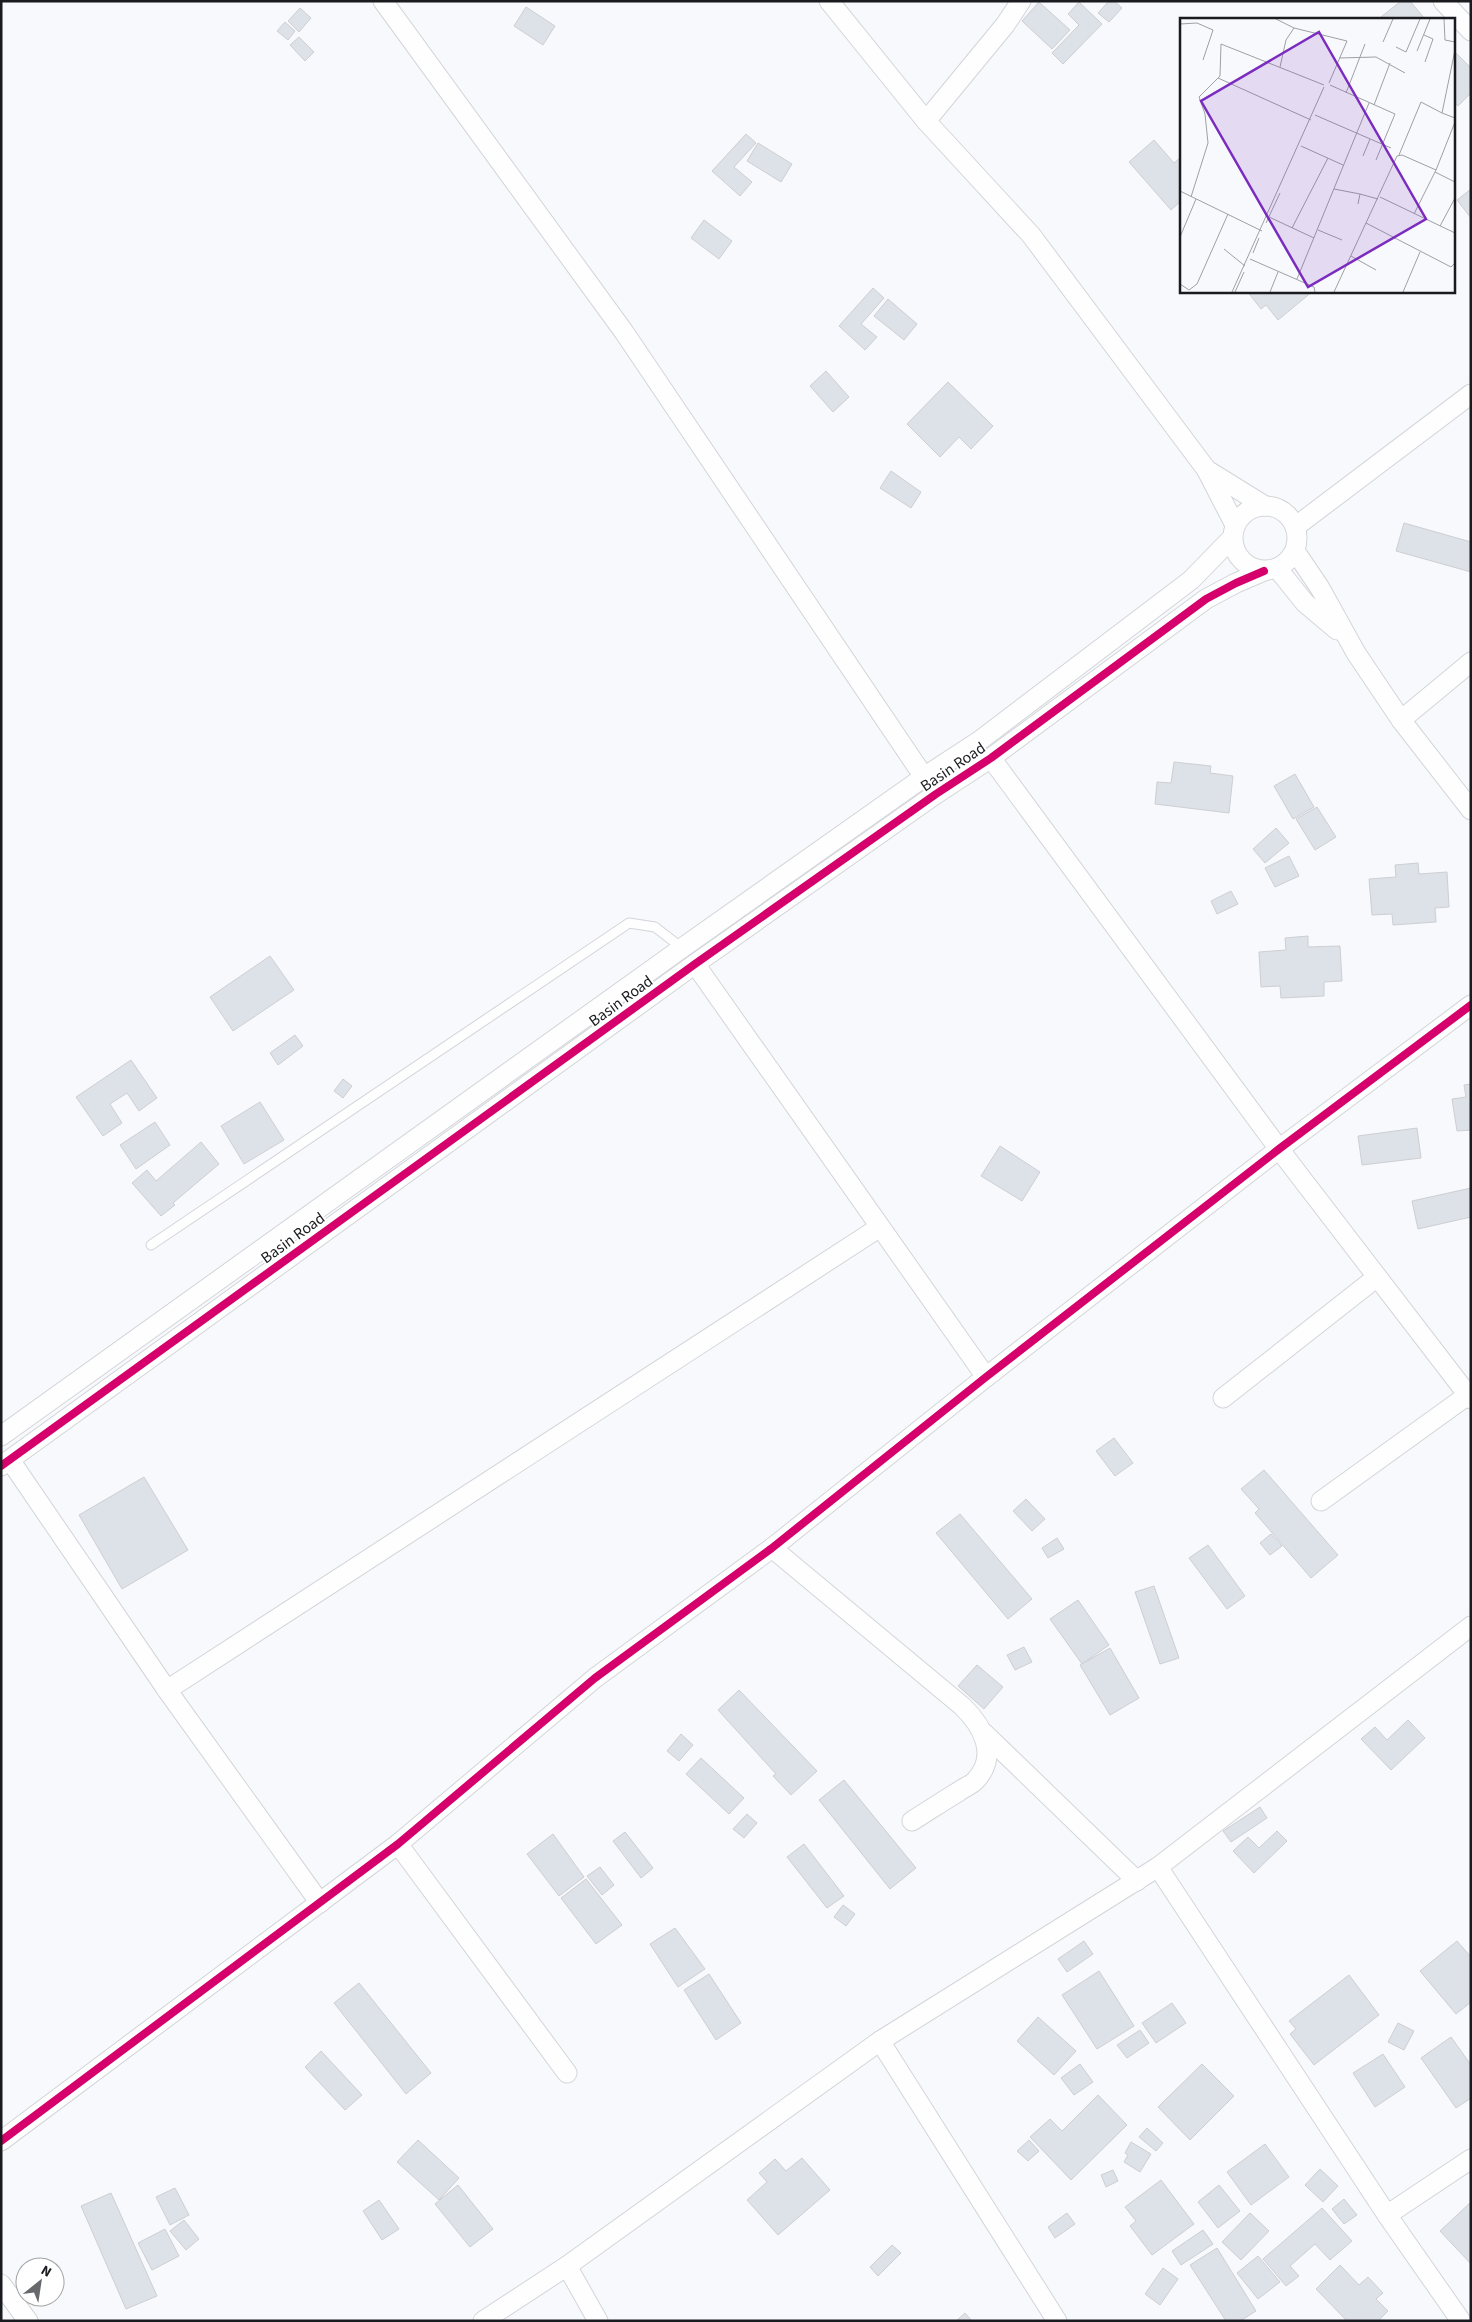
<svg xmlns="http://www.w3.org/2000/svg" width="1472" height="2322" viewBox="0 0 1472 2322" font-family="'Source Sans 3',sans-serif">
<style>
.building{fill:#dde1e8;stroke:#cecfd2}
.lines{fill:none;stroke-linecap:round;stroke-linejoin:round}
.service-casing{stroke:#d3d5d8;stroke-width:11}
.minor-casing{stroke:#d3d5d8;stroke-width:21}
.service{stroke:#fefeff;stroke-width:9}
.minor{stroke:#fefeff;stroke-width:19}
.cycleway-casing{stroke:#fff;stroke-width:11}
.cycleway{stroke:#d6006c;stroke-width:8}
.labels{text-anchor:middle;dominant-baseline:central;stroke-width:4;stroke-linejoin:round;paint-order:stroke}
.street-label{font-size:16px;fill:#1a1b1e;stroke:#fff}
.inset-road{fill:none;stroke:#9fa0a3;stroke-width:1}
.view{fill:#7b2cbf;fill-opacity:0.15;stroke:#7b2cbf;stroke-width:2.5}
.inset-edge{fill:none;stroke:#1a1b1e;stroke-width:2.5}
</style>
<rect width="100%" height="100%" fill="#f7f9fc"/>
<g class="building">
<path d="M1109 1H1114L1122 8 1109 22 1098 13Z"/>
<path d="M1401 1H1410L1425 19H1382L1381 17Z"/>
<path d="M1039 2 1070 30 1052 49 1022 21Z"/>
<path d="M1079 2 1102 24 1063 64 1052 53 1079 25 1068 14Z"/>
<path d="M526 7 555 26 543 45 514 26Z"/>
<path d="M300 8 311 18 299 32 288 21Z"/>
<path d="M285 22 295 31 288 40 277 31Z"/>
<path d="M299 37 314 52 305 61 290 45Z"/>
<path d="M1453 50 1471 68V93L1458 106 1453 101Z"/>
<path d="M746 134 756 143 734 167 752 182 740 196 712 171Z"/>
<path d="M1154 140 1174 163 1181 157V201L1171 210 1129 162Z"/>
<path d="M758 143 792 164 781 182 747 161Z"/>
<path d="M1471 189V218L1457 200Z"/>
<path d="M704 220 732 241 719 259 691 238Z"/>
<path d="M873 288 884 298 861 324 877 337 865 350 839 326Z"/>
<path d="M1247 291 1282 292 1313 291 1278 320 1266 305 1261 309Z"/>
<path d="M888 299 917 324 904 340 874 316Z"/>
<path d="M826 371 849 397 833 412 810 386Z"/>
<path d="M948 382 993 426 971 449 959 437 940 457 907 424Z"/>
<path d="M891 471 921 492 911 508 880 488Z"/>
<path d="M1404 523 1471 542V572L1396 551Z"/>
<path d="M1174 762 1211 766 1210 773 1233 776 1229 813 1155 804 1157 782 1171 783Z"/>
<path d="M1295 774 1314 807 1293 819 1274 786Z"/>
<path d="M1317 807 1336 837 1315 850 1296 819Z"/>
<path d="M1276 828 1289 843 1265 863 1253 849Z"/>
<path d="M1289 856 1299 876 1275 887 1265 868Z"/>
<path d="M1418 863 1419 874 1447 872 1449 907 1435 908 1436 922 1393 925 1392 914 1372 915 1369 879 1396 877 1395 865Z"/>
<path d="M1231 891 1238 904 1217 914 1211 901Z"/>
<path d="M1308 936V947L1340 946 1342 981 1324 982V996L1281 998 1280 986 1261 987 1259 952 1286 950 1285 938Z"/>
<path d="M270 956 294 990 233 1031 210 997Z"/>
<path d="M295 1035 303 1046 278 1065 270 1053Z"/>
<path d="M131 1060 157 1098 139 1111 127 1093 110 1104 122 1123 103 1136 76 1097Z"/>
<path d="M343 1079 352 1086 343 1098 334 1091Z"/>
<path d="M1471 1084V1130L1457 1131 1452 1099 1466 1097 1464 1085Z"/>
<path d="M260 1102 284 1140 244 1164 221 1126Z"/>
<path d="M155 1122 170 1145 136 1169 120 1145Z"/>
<path d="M1417 1128 1421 1158 1362 1165 1358 1136Z"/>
<path d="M201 1142 219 1164 173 1203 175 1205 161 1216 132 1183 147 1170 156 1181Z"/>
<path d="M1000 1146 1040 1172 1022 1201 981 1176Z"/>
<path d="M1471 1188V1217L1418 1229 1412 1201Z"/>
<path d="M1114 1438 1133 1463 1115 1476 1096 1451Z"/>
<path d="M1264 1470 1338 1555 1311 1578 1255 1513 1259 1509 1241 1489Z"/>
<path d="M144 1477 188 1550 122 1589 79 1515Z"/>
<path d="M1026 1499 1045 1519 1032 1531 1013 1511Z"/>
<path d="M960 1514 1032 1599 1008 1619 936 1533Z"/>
<path d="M1271 1534 1282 1546 1270 1555 1260 1543Z"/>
<path d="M1057 1538 1064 1549 1048 1558 1042 1548Z"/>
<path d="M1208 1545 1245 1596 1227 1609 1189 1558Z"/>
<path d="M1154 1586 1179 1658 1160 1664 1135 1592Z"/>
<path d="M1078 1600 1109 1645 1082 1664 1050 1619Z"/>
<path d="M1024 1647 1032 1662 1015 1670 1007 1655Z"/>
<path d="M1110 1648 1139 1698 1110 1715 1080 1665Z"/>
<path d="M977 1665 1003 1687 984 1709 958 1686Z"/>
<path d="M739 1690 817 1771 791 1795 773 1776 776 1774 718 1710Z"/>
<path d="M1408 1720 1425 1738 1391 1770 1361 1739 1375 1727 1387 1740Z"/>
<path d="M681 1734 693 1745 679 1761 667 1751Z"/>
<path d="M701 1758 744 1798 729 1814 686 1774Z"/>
<path d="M844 1780 916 1868 890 1889 819 1800Z"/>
<path d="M1260 1807 1267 1818 1231 1842 1223 1831Z"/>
<path d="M747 1814 757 1823 744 1838 733 1829Z"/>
<path d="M1277 1831 1287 1841 1254 1873 1233 1851 1248 1837 1259 1848Z"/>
<path d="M625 1832 653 1868 641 1878 613 1841Z"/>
<path d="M553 1834 584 1877 559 1896 527 1854Z"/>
<path d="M804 1844 844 1896 827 1908 787 1857Z"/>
<path d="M600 1867 614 1885 602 1895 587 1876Z"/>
<path d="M586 1879 622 1925 596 1944 561 1898Z"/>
<path d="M843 1905 855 1914 846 1926 834 1917Z"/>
<path d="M675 1928 705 1969 678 1987 650 1944Z"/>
<path d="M1084 1941 1093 1954 1067 1972 1058 1959Z"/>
<path d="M1457 1941 1471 1957V2002L1456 2014 1420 1971Z"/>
<path d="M1099 1971 1134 2026 1097 2049 1062 1995Z"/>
<path d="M709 1974 741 2023 716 2040 684 1990Z"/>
<path d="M1349 1975 1379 2015 1314 2065 1290 2034 1296 2029 1289 2021Z"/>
<path d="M359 1983 431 2073 406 2094 334 2003Z"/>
<path d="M1172 2003 1186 2023 1156 2043 1142 2023Z"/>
<path d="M1038 2017 1076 2051 1054 2075 1017 2041Z"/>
<path d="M1398 2023 1414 2031 1404 2050 1388 2042Z"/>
<path d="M1140 2030 1149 2043 1127 2058 1117 2045Z"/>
<path d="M1451 2037 1471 2065V2098L1456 2108 1421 2058Z"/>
<path d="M321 2051 362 2095 345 2110 305 2067Z"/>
<path d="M1383 2054 1405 2087 1375 2107 1353 2073Z"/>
<path d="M1080 2064 1093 2082 1074 2095 1061 2078Z"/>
<path d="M1202 2064 1234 2096 1190 2140 1158 2107Z"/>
<path d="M1098 2095 1127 2125 1071 2180 1030 2137 1050 2119 1062 2131Z"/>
<path d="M1147 2128 1163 2143 1156 2151 1139 2137Z"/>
<path d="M418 2140 459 2178 439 2200 397 2162Z"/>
<path d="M1029 2140 1039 2151 1028 2161 1017 2151Z"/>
<path d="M1131 2142 1151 2154 1140 2172 1124 2162 1128 2155 1125 2153Z"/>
<path d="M1265 2144 1289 2177 1251 2205 1227 2172Z"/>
<path d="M802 2158 830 2190 778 2235 747 2200 767 2182 759 2173 775 2159 786 2171Z"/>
<path d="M1320 2169 1338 2186 1323 2202 1305 2185Z"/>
<path d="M1113 2170 1118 2181 1106 2187 1101 2175Z"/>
<path d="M1161 2180 1194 2224 1152 2255 1130 2226 1136 2221 1125 2207Z"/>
<path d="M458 2185 493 2229 470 2247 435 2204Z"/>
<path d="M1219 2185 1240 2211 1218 2228 1198 2202Z"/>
<path d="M175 2188 189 2215 170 2225 156 2197Z"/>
<path d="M111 2193 157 2296 126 2309 81 2206Z"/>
<path d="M1344 2199 1357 2215 1344 2224 1332 2209Z"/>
<path d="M379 2200 399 2229 382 2240 363 2211Z"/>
<path d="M1471 2202V2264L1440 2231Z"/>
<path d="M1322 2208 1352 2241 1330 2260 1315 2244 1290 2266 1299 2276 1286 2286 1263 2259Z"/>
<path d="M1067 2213 1075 2224 1055 2238 1048 2227Z"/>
<path d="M1250 2213 1269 2231 1241 2260 1222 2242Z"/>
<path d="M184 2220 199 2239 186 2250 170 2231Z"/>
<path d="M165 2229 179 2256 152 2270 138 2243Z"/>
<path d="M1203 2230 1213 2244 1181 2265 1172 2251Z"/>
<path d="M892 2245 901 2253 878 2276 870 2267Z"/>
<path d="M1217 2248 1256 2311 1240 2321H1226L1190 2265Z"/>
<path d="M1258 2256 1280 2282 1258 2299 1237 2273Z"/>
<path d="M1340 2265 1359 2285 1368 2277 1383 2293 1376 2299 1388 2311 1378 2321H1347L1316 2289Z"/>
<path d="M1163 2268 1178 2279 1160 2305 1145 2294Z"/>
<path d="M965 2313 972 2321H956Z"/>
</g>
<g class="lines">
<g class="service-casing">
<path id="service" d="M151 1245 629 923 655 927 682 948"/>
</g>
<g class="minor-casing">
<g id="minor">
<path d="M383 1 624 332 924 777"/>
<path d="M829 1 926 121 1031 235 1206 469 1235 525"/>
<path d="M1443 1 1471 31"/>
<path d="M926 121 1005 25 1021 1"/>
<path d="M1207 470 1265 506"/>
<circle cx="1265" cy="538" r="32"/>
<path d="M1295 527 1471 394"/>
<path d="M1295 551 1320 588 1356 653 1401 720 1471 810"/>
<path d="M1277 568 1305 603 1337 630"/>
<path d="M1401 720 1471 662"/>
<path d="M991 758 1279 1149 1471 1399"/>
<path d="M695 964 986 1377"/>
<path d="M1223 1398 1377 1277"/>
<path d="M1 1436 682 948 924 777 979 741 1191 580 1232 538"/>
<path d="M10 1460 167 1690 320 1903"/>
<path d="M1 1466 695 964 936 794 991 758 1206 599 1236 583 1264 571"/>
<path d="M1321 1501 1468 1395H1471"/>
<path d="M772 1548 962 1706C983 1726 999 1756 975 1781 971 1785 963 1788 958 1792 943 1801 928 1811 912 1821"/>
<path d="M167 1690 880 1227"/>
<path d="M984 1733 1137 1881"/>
<path d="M398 1844 567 2073"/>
<path d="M1158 1867 1387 2215 1461 2321"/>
<path d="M880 2041 1057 2321"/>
<path d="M1 2141 398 1844 595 1678 772 1548 986 1377 1279 1149 1471 1005"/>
<path d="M1387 2215 1471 2159"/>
<path d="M567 2266 598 2321"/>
<path d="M1 2284 28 2321"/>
<path d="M483 2321 567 2266 880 2041 1158 1867 1471 1626"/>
</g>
</g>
<use href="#service" class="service"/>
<use href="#minor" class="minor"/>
<g class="cycleway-casing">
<g id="cycleway">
<path d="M1 1466 695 964 936 794 991 758 1206 599 1236 583 1264 571"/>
<path d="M1 2141 398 1844 595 1678 772 1548 986 1377 1279 1149 1471 1005"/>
</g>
</g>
<use href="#cycleway" class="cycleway"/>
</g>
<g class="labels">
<g class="street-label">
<text transform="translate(953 767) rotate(-34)">Basin Road</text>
<text transform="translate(621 1001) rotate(-36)">Basin Road</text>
<text transform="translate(293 1238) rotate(-36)">Basin Road</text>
</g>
</g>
<g transform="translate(1180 18)">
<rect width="275" height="275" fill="#f7f9fc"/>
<path class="inset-road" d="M96 1 114 10 167 23 149 65M264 1 265 22 275 24M0 6 17 5 33 12 23 42M244 17 253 21 245 44M203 24 213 1M216 29 226 34 240 1M275 32 262 95 275 100M237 33 250 1M159 40 196 39 225 55M100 49 106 22 114 10M38 60 131 102M150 67 215 96 196 142M166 75 185 26M194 87 210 45M135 97 211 130M121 128 163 147M219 137 241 84 262 95M183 138 190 121M255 154 275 164M154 171 180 176 178 186M0 173 82 213M180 176 198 181M11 179 28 125 25 96 19 79 40 58 41 26 144 67M200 179 275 215M234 196 256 152M89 199 134 220M86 205 100 175M186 205 271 249 275 245M260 208 275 180M112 210 148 140M138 212 162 222M0 219 16 181M44 231 65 248M73 235 79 220M171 238 196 252M70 241 134 269 135 274M117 261 189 85M0 266 9 272 17 266 48 196M52 274 144 69M55 274 64 254M90 274 98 254M154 274 217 138 222 137 256 152 275 104M223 274 240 234"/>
<path class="view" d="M139 14 246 201 128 269 21 83Z"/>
<rect width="275" height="275" class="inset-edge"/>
</g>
<rect width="1472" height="2322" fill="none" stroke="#1a1b1e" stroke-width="5"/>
<g transform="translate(40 2282) rotate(30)"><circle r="24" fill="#ffffff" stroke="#a3a4a5"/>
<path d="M0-4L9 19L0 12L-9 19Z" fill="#67696c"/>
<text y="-8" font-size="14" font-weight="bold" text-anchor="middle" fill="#1a1b1e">N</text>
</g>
</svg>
